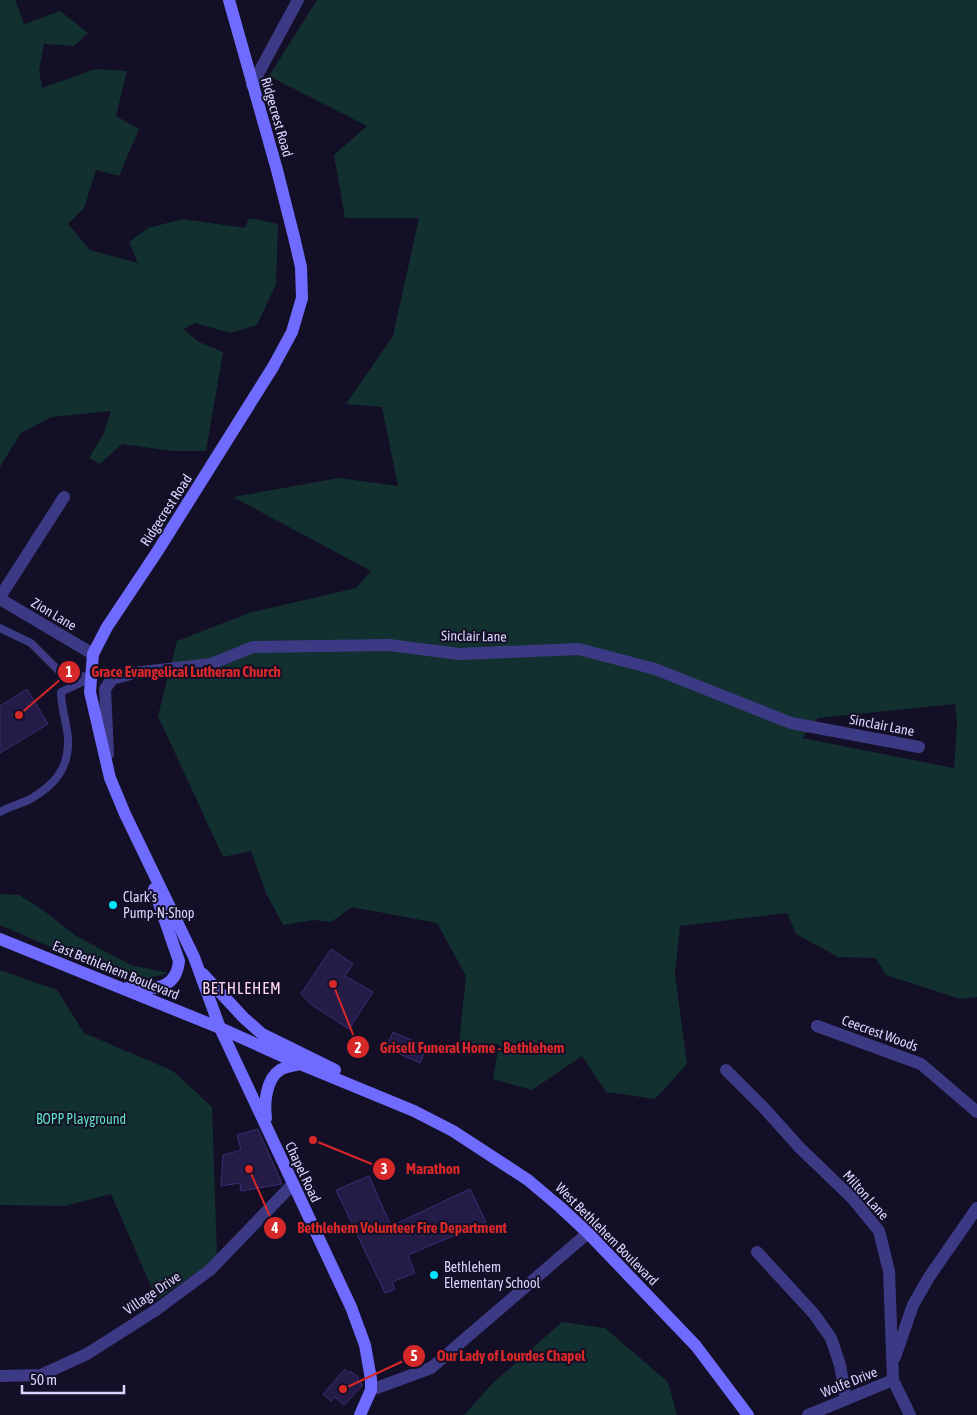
<svg xmlns="http://www.w3.org/2000/svg" width="977" height="1415" viewBox="0 0 977 1415" font-family="'Asap Condensed',sans-serif">
<style>
.green{fill:#12302f;fill-rule:evenodd}
.building{fill:#241b47;stroke:#3b2d73}
.lines{fill:none;stroke-linecap:round;stroke-linejoin:round}
.lane{stroke:#3d3a85;stroke-width:8}
.street{stroke:#3d3a85;stroke-width:12}
.secondary{stroke:#6f6bff;stroke-width:12}
.poi-dot{fill:#00e5ff;stroke:#130f26;stroke-width:2}
.labels{text-anchor:middle;dominant-baseline:central;stroke-width:4;stroke-linejoin:round;paint-order:stroke}
.street-label{font-size:14px;fill:#d9d4ff;stroke:#130f26}
.poi-label{font-size:14px;fill:#d9d4ff;stroke:#130f26;text-anchor:start}
.park-label{font-size:14px;fill:#5fe0c0;stroke:#130f26}
.quarter-label{font-size:16px;letter-spacing:1px;fill:#ffd6f0;stroke:#130f26}
.leader{fill:none;stroke:#d62828;stroke-width:2}
.callout-dot{fill:#d62828;stroke:#130f26;stroke-width:2}
.mark-label{font-size:15px;text-anchor:middle;font-weight:bold;fill:#fff}
.callout-label{font-size:15px;text-anchor:middle;font-weight:bold;fill:#d62828;stroke:#130f26;stroke-width:4;stroke-linejoin:round;paint-order:stroke}
</style>
<rect width="100%" height="100%" fill="#130f26"/>
<g class="green">
<path d="M0 0H15L24 24 60 11 88 33 74 46 44 44 39 70 42 88 95 69 127 71 116 116 139 129 119 176 96 170 84 208 68 224 90 250 138 263 129 242 148 228 183 219 245 228 249 218 278 224 276 284 257 325 230 333 195 323 183 329 199 342 223 352 206 451H172L122 444 100 464 89 458 104 433 111 411 52 417 21 433 0 467Z"/>
<path d="M317 0H977V997L960 999 886 975 876 958 838 957 796 934 787 913 680 926 675 974 687 1064 655 1099 606 1092 582 1056 532 1090 493 1079 499 1044H459L466 976 437 923 352 907 331 922 313 920 283 925 266 893 251 851 223 857 158 716 177 641 249 613 356 588 371 571 233 497 339 478 398 486 382 407 346 404 393 336 419 218H345L334 155 367 126 269 76ZM955 704 957 724 954 768 802 738 818 718Z"/>
<path d="M0 894 19 895 43 910 76 936 131 965 169 973 141 980 83 961 0 925Z"/>
<path d="M0 970 57 990 84 1033 173 1071 212 1107 217 1256 207 1265 157 1300 111 1194 65 1206 0 1205Z"/>
<path d="M562 1322 605 1328 668 1382 677 1415H464L492 1384Z"/>
</g>
<g class="building">
<path d="M27 689 48 724 0 753V706Z"/>
<path d="M331 949 353 964 345 976 373 992 349 1029 312 1005 301 994Z"/>
<path d="M393 1032 427 1047 420 1063 386 1048Z"/>
<path d="M258 1129 282 1184 241 1191 240 1183 221 1186 223 1155 241 1150 237 1135Z"/>
<path d="M369 1176 391 1226 470 1189 486 1222 408 1255 415 1273 392 1282 395 1289 385 1293 336 1190Z"/>
<path d="M345 1369 349 1373 351 1371 359 1378 357 1380 363 1385 344 1405 335 1397 331 1401 323 1394Z"/>
</g>
<g class="lines">
<g class="lane">
<path d="M0 628 31 643 59 671 91 678"/>
<path d="M0 812C10 806 22 804 32 798 56 784 69 767 68 739 67 723 61 708 61 692L91 678"/>
</g>
<g class="street">
<path d="M252 85 298 0"/>
<path d="M0 597 64 497"/>
<path d="M0 599 93 654"/>
<path d="M108 754 105 689 112 679 134 673 211 664 253 647 389 645 459 654 579 649 655 669 791 723 919 747"/>
<path d="M817 1026 921 1064 977 1112"/>
<path d="M726 1070 763 1107 800 1148 853 1199 879 1231 889 1271 893 1380 910 1415"/>
<path d="M757 1252 814 1314 831 1338 840 1365 846 1399"/>
<path d="M895 1357 913 1305 929 1277 977 1208"/>
<path d="M0 1376 41 1375 87 1354 156 1310 210 1270 292 1185"/>
<path d="M371 1390 431 1368 588 1233"/>
<path d="M808 1415 893 1380"/>
</g>
<g class="secondary">
<path d="M229 0 277 170 294 237 301 267 302 298 292 332 273 367 157 552 107 627 93 654 90 692 110 778 125 814 194 957 220 1028 351 1307 365 1345 371 1379V1390L360 1415"/>
<path d="M0 939 220 1028 300 1064 414 1111 453 1131 528 1180 560 1207 588 1233 696 1346 748 1415"/>
<path d="M203 974 244 1018 262 1034 335 1070"/>
<path d="M127 988C150 989 176 992 179 961L154 889"/>
<path d="M266 1118C264 1103 266 1079 280 1070 286 1066 294 1066 300 1064"/>
</g>
</g>
<g class="poi-dot">
<circle cx="113" cy="905" r="5"/>
<circle cx="434" cy="1275" r="5"/>
</g>
<g class="labels">
<g class="street-label">
<text transform="translate(277 117) rotate(74)">Ridgecrest Road</text>
<text transform="translate(166 510) rotate(-57)">Ridgecrest Road</text>
<text transform="translate(54 614) rotate(31)">Zion Lane</text>
<text transform="translate(474 636) rotate(1)">Sinclair Lane</text>
<text transform="translate(882 725) rotate(11)">Sinclair Lane</text>
<text transform="translate(116 970) rotate(22)">East Bethlehem Boulevard</text>
<text transform="translate(880 1033) rotate(20)">Ceecrest Woods</text>
<text transform="translate(303 1172) rotate(65)">Chapel Road</text>
<text transform="translate(866 1195) rotate(48)">Milton Lane</text>
<text transform="translate(607 1234) rotate(45)">West Bethlehem Boulevard</text>
<text transform="translate(152 1293) rotate(-34)">Village Drive</text>
<text transform="translate(849 1382) rotate(-22)">Wolfe Drive</text>
</g>
<g class="poi-label">
<text x="123" y="897">Clark's<tspan x="123" dy="16">Pump-N-Shop</tspan></text>
<text x="444" y="1267">Bethlehem<tspan x="444" dy="16">Elementary School</tspan></text>
</g>
<g class="park-label">
<text x="81" y="1119">BOPP Playground</text>
</g>
<g class="quarter-label">
<text x="242" y="988">BETHLEHEM</text>
</g>
</g>
<path class="leader" d="M19 715L69 672M333 984L358 1047M313 1140L384 1169M249 1169L275 1228M343 1389L414 1356"/>
<g class="callout-dot">
<circle cx="19" cy="715" r="5"/>
<circle cx="333" cy="984" r="5"/>
<circle cx="313" cy="1140" r="5"/>
<circle cx="249" cy="1169" r="5"/>
<circle cx="343" cy="1389" r="5"/>
<circle cx="69" cy="672" r="12"/>
<circle cx="358" cy="1047" r="12"/>
<circle cx="384" cy="1169" r="12"/>
<circle cx="275" cy="1228" r="12"/>
<circle cx="414" cy="1356" r="12"/>
</g>
<g class="mark-label">
<text x="69" y="677">1</text>
<text x="358" y="1053">2</text>
<text x="384" y="1174">3</text>
<text x="275" y="1233">4</text>
<text x="414" y="1361">5</text>
</g>
<g class="callout-label">
<text x="186" y="677">Grace Evangelical Lutheran Church</text>
<text x="472" y="1053">Grisell Funeral Home - Bethlehem</text>
<text x="433" y="1174">Marathon</text>
<text x="402" y="1233">Bethlehem Volunteer Fire Department</text>
<text x="511" y="1361">Our Lady of Lourdes Chapel</text>
</g>
<path d="M22 1385v8h102v-8" fill="none" stroke="#d9d4ff" stroke-width="2.5"/>
<text x="30" y="1385" font-size="15" fill="#d9d4ff" stroke="#130f26" stroke-width="4" paint-order="stroke">50 m</text>
</svg>
